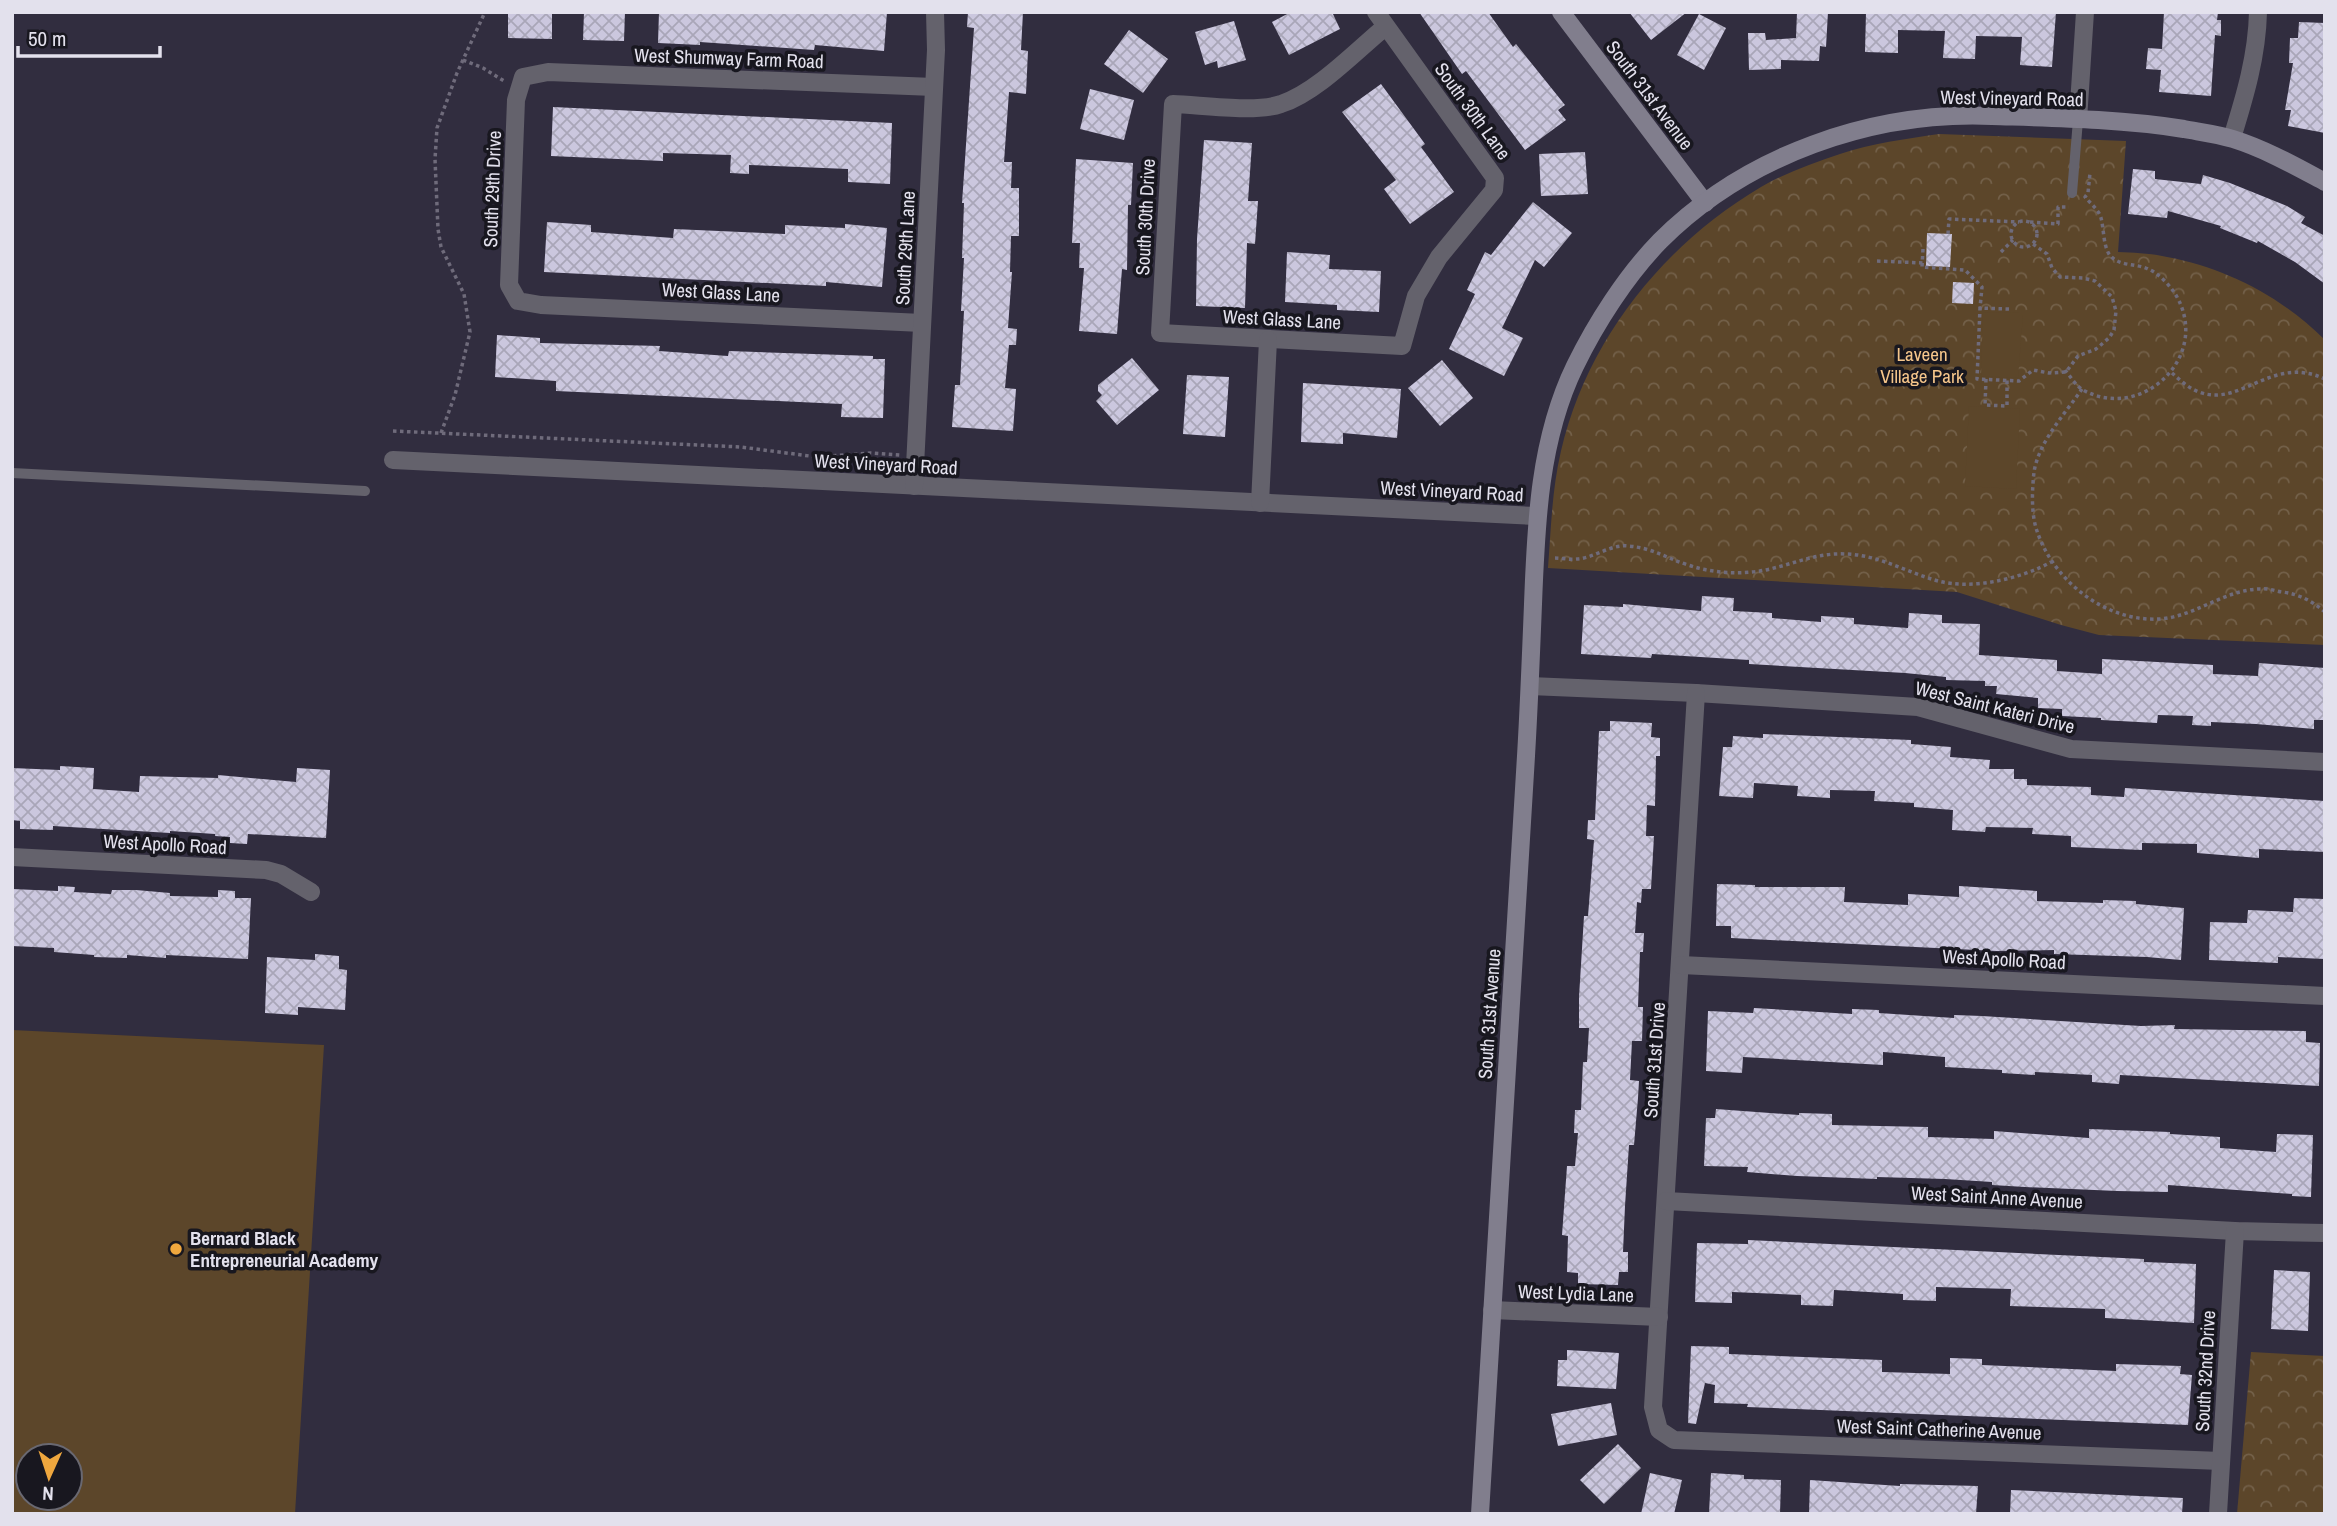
<svg xmlns="http://www.w3.org/2000/svg" width="2337" height="1526" viewBox="0 0 2337 1526" font-family="'Archivo Narrow',sans-serif">
<style>
.forest{fill:url(#forest-crowns)}
.pitch{fill:#5c462a;fill-rule:evenodd}
.building{fill:url(#building-cross-hatch)}
.lines{fill:none;stroke-linecap:round;stroke-linejoin:round}
.path{stroke:#6f6b7b;stroke-width:3.5;stroke-dasharray:3.5 3.5;stroke-linecap:butt}
.lane{stroke:#64626c;stroke-width:10}
.street{stroke:#64626c;stroke-width:18}
.secondary{stroke:#817e8d;stroke-width:18}
.poi-dot{fill:#efa73e;stroke:#18171f;stroke-width:2.5}
.labels{text-anchor:middle;dominant-baseline:central;stroke-width:7;stroke-linejoin:round;paint-order:stroke}
.street-label{font-size:19px;fill:#e3e1ed;stroke:#18171f}
.park-label{font-size:19px;fill:#f6c68b;stroke:#18171f}
.poi-label{font-size:19px;font-weight:bold;fill:#e3e1ed;stroke:#18171f;text-anchor:start}
</style>
<defs>
<pattern id="forest-crowns" width="20" height="18" patternUnits="userSpaceOnUse" patternTransform="scale(1.75)"><rect width="20" height="18" fill="#5c462a"/><path d="M2 6a3 3 0 1 1 6 0M12 15a3 3 0 1 1 6 0" fill="none" stroke="#736049"/></pattern>
<pattern id="building-cross-hatch" width="8" height="8" patternUnits="userSpaceOnUse" patternTransform="scale(1.75)"><rect width="8" height="8" fill="#cbc7de"/><path d="M0 0l8 8M0 8l8-8" fill="none" stroke="#a9a6b8"/></pattern>
</defs>
<rect width="100%" height="100%" fill="#312d3f"/>
<g class="forest">
<path d="M1939 134 2126 141 2118 252C2134 253 2151 253 2167 257 2226 268 2282 297 2325 340V645L2099 635 2061 625 1957 592 1548 568C1551 529 1552 489 1561 451 1587 340 1663 245 1761 187 1785 173 1814 163 1840 154 1872 143 1906 139 1939 134Z"/>
<path d="M2251 1352 2325 1356V1514H2237Z"/>
</g>
<g class="pitch">
<path d="M1983 312 2020 313 2023 315 2018 378 1981 376Z"/>
<path d="M1969 406 2020 409 2016 489 1965 486Z"/>
<path d="M12 1030 324 1045 295 1514H12ZM28 1456H70V1498H28Z"/>
</g>
<g class="building">
<path d="M508 12H552V39L508 38Z"/>
<path d="M584 12H625L624 41 583 40Z"/>
<path d="M659 12H887L884 51 815 45 814 50 700 42V45L658 43Z"/>
<path d="M968 12H1023L1021 50 1028 51 1026 94 1009 92 1004 162H1012L1011 188H1019V236H1011L1010 272H1012L1008 328 1017 329 1016 345H1009L1005 388 1016 389 1013 431 952 427 955 385H960L964 311H961L964 258H962L964 203H962L974 28 967 27Z"/>
<path d="M1291 12H1332L1340 29 1289 55 1272 22Z"/>
<path d="M1419 12H1488L1513 47 1516 44 1565 105 1558 110 1566 120 1525 150 1466 71 1462 74Z"/>
<path d="M1629 12H1687L1651 40Z"/>
<path d="M1797 12H1828L1826 47 1820 46 1819 61 1781 60V69L1749 70 1748 33H1765L1766 40 1796 38Z"/>
<path d="M1866 12H2056L2052 67 2020 65 2022 37 1976 36 1975 59 1943 58 1945 31 1898 30V53L1865 52Z"/>
<path d="M2164 12H2218L2217 20H2221V36L2215 35 2211 96 2159 92 2161 70 2146 69 2148 48 2162 49Z"/>
<path d="M1699 14 1726 28 1704 70 1677 55Z"/>
<path d="M1234 21 1246 60 1218 68 1217 61 1205 65 1195 32Z"/>
<path d="M2299 22 2325 23V133L2288 126 2291 110H2285L2293 63H2289L2290 38H2298Z"/>
<path d="M1129 30 1168 59 1143 93 1104 64Z"/>
<path d="M1381 84 1425 144 1421 147 1454 192 1410 224 1384 189 1396 180 1342 112Z"/>
<path d="M1090 89 1134 100 1124 140 1080 129Z"/>
<path d="M553 107 892 123 890 184 848 182V169L749 165V174L730 173 731 155 663 153V161L551 156Z"/>
<path d="M1204 140 1252 143 1248 201H1258L1255 244 1247 243 1245 308 1196 306 1197 239Z"/>
<path d="M1585 152 1588 194 1541 196 1539 154Z"/>
<path d="M1076 159 1133 163 1131 205H1128L1127 270 1122 269 1117 334 1079 331 1084 268H1079L1080 243H1072Z"/>
<path d="M2133 169 2155 171V179L2201 184 2203 175 2230 183 2287 206 2305 217 2301 223 2325 236V284L2295 262 2258 241 2257 243 2220 228 2221 226 2168 211 2167 218 2128 214Z"/>
<path d="M1533 202 1572 233 1544 267 1535 260 1502 328 1523 338 1504 376 1449 349 1475 294 1467 290 1485 252 1491 255Z"/>
<path d="M547 222 591 225V232L673 238 674 229 785 234V225L845 228V224L887 228 882 287 826 282V286L544 272Z"/>
<path d="M1927 233 1952 234 1950 267 1926 266Z"/>
<path d="M1287 252 1330 255 1329 269 1381 271 1379 312 1337 310V305L1285 302Z"/>
<path d="M1953 282 1974 283 1973 304 1952 303Z"/>
<path d="M497 335 540 338V343L660 346 659 351 728 356 729 351 873 356V359H885L883 418 841 417 842 404 556 391V381L495 377Z"/>
<path d="M1132 358 1159 390 1117 425 1096 401 1102 395 1098 391V385Z"/>
<path d="M1442 360 1473 398 1440 426 1408 388Z"/>
<path d="M1187 375 1229 377 1225 437 1183 434Z"/>
<path d="M1303 383 1401 389 1397 438 1343 433V444L1301 442Z"/>
<path d="M1702 596 1734 598 1733 611 1772 613V618L1821 622V616L1854 618V624L1908 628 1909 613 1942 615V623L1980 624 1979 655 2057 660V671L2102 674V659L2213 665V674L2258 676 2259 663 2325 668V720H2314V729L2256 724 2211 722V726L2192 725 2193 716 2158 715 2157 723 2101 720V718L2062 716V709L2038 708V698L1996 694 1997 686H1985V681L1946 680V677L1905 673 1749 664V660L1652 654 1651 658 1581 654 1584 605 1623 607V604L1701 611Z"/>
<path d="M1610 721 1652 723 1651 737 1660 738V756H1656L1655 806 1647 805 1646 836H1654L1651 889H1642L1641 903 1637 902 1635 933H1644L1643 952H1640L1638 1007H1643L1642 1041H1632L1630 1080 1639 1081 1638 1098 1634 1145H1629L1625 1206 1623 1252H1628V1272H1619L1618 1285 1578 1284V1273L1567 1272 1568 1236 1562 1235 1567 1166H1575L1578 1133H1574L1575 1110H1581L1583 1062H1587L1589 1028H1579V997L1584 916H1588L1594 840 1587 839 1588 820H1595L1599 731H1610Z"/>
<path d="M1763 734 1911 740V744L1951 747 1950 757 1990 760 1989 769H2014V779H2027V785L2091 787V795L2124 797 2125 788 2325 801V852L2259 849V858L2197 853V844L2142 843V850L2071 847V836L2032 834 2033 828 1986 827 1985 832 1952 830 1953 810 1914 807V803L1874 801 1875 791 1830 790V798L1797 796 1798 786 1754 783 1753 798 1719 796 1723 747H1732L1733 736 1763 738Z"/>
<path d="M60 766 94 768 93 789 139 792 140 776 218 778V775L296 782 297 768 330 770 326 838 248 834 247 844 230 843V837L215 836V834L170 831V833L53 826V830L20 829V821L12 820V768L60 770Z"/>
<path d="M1717 884 1755 885V887H1845L1844 902 1908 905V894L1959 897V886L2037 891V901L2103 903V900L2136 901V904L2184 908 2181 960 2147 957 2054 954V950L1997 951 1731 938V926H1716Z"/>
<path d="M58 886 75 887 74 892 111 894 112 890H136L170 893V896L218 897V890L235 891V898H251L248 959 166 955V958L127 955V958L94 957V955L54 952V948L12 946V889L58 891Z"/>
<path d="M2294 898 2325 899V959L2278 957V963L2209 960 2210 922 2247 923 2248 910 2293 912Z"/>
<path d="M315 954 339 956V969L347 970 345 1010 298 1007V1015L265 1013 267 957 315 960Z"/>
<path d="M1754 1008 1852 1014V1009L1879 1010V1013L1954 1018V1015L1982 1016 2141 1026 2175 1025 2174 1029 2306 1031V1042L2320 1043 2319 1086 2120 1075 2119 1084 2092 1082V1075L2035 1072V1075L2002 1073V1070L1945 1067V1057L1883 1052V1065L1743 1057 1742 1073 1706 1071 1708 1011 1753 1013Z"/>
<path d="M1716 1109 1799 1115V1113L1832 1114V1125L1928 1127V1137L1994 1139V1131L2089 1138V1129L2170 1132V1134L2220 1137V1148L2276 1152 2277 1134 2313 1135 2311 1197 2292 1196V1194L2168 1185V1192L2117 1191 2025 1187 1992 1185V1182L1945 1179 1877 1177V1179L1797 1176 1747 1172 1748 1167 1704 1166 1706 1118H1715Z"/>
<path d="M1748 1240 2144 1259V1262L2196 1264 2194 1323 2105 1318V1309L2010 1306 2011 1289 1936 1287V1301L1903 1300V1294L1834 1290 1833 1306 1801 1305V1295L1732 1292V1303L1695 1302 1697 1243 1748 1244Z"/>
<path d="M2274 1270 2310 1272 2308 1331 2271 1329Z"/>
<path d="M1691 1346 1729 1347V1354L1882 1360V1372L1950 1374V1358L1982 1359V1365L2116 1371V1364L2181 1366 2180 1374 2192 1375 2188 1425 1747 1407 1748 1404 1714 1403 1715 1385 1705 1383 1696 1424 1688 1423Z"/>
<path d="M1567 1350 1619 1353 1616 1389 1557 1386 1558 1360H1567Z"/>
<path d="M1611 1403 1617 1435 1558 1446 1551 1414Z"/>
<path d="M1618 1444 1641 1468 1604 1504 1580 1480Z"/>
<path d="M1650 1473 1682 1480 1674 1514H1641Z"/>
<path d="M1711 1473 1744 1475V1479L1781 1480 1780 1514H1709Z"/>
<path d="M1810 1480 1900 1486V1484L1978 1486 1976 1514H1809Z"/>
<path d="M2011 1490 2183 1498 2182 1514H2010Z"/>
</g>
<g class="lines">
<g class="path">
<path d="M463 60 483 68 504 81"/>
<circle cx="2024" cy="234" r="13"/>
<path d="M2030 222 2058 224V207H2069"/>
<path d="M1948 234 1949 219 2019 222"/>
<path d="M1923 249 1922 267 1965 270 1982 287 1980 308"/>
<path d="M2001 252 2013 240"/>
<path d="M1877 261 1923 263"/>
<path d="M2009 309 1980 308 1977 379 2019 381 2033 370 2049 373 2066 372 2078 356 2096 349 2109 338 2114 330 2116 311 2112 297 2095 281 2083 278 2060 277 2052 268 2047 254 2033 244"/>
<path d="M2065 370C2070 376 2076 386 2083 390 2139 421 2206 362 2180 303 2175 291 2161 274 2148 269 2136 263 2118 267 2109 254 2103 244 2104 229 2101 218 2099 210 2090 203 2085 197L2088 193 2090 173"/>
<path d="M2172 373C2180 380 2188 388 2199 392 2241 408 2272 354 2325 379"/>
<path d="M1986 379 1985 405 2007 406V380"/>
<path d="M2082 389C2065 414 2039 441 2034 472 2032 490 2031 514 2037 531 2053 580 2105 622 2159 619 2195 617 2225 589 2261 589 2268 588 2275 591 2282 592 2299 594 2312 601 2325 612"/>
<path d="M393 431 741 447 817 457 871 453 900 455"/>
<path d="M441 433 455 395 470 332 464 294 441 247 438 229 435 159 437 128 457 73 485 12"/>
<path d="M1555 558C1562 558 1570 560 1577 559 1594 558 1611 544 1628 546 1653 548 1666 558 1688 565 1709 572 1730 574 1752 572 1784 569 1813 552 1846 554 1879 555 1906 572 1938 581 1971 590 2021 579 2051 562"/>
</g>
<g class="lane">
<path d="M2072 193 2078 120"/>
<path d="M12 473 365 491"/>
</g>
<g class="street">
<path d="M1376 12 1495 178 1494 190 1439 257 1416 296 1402 346 1160 333 1173 104C1202 105 1256 113 1281 104 1316 93 1356 51 1385 27"/>
<path d="M2078 120 2085 12"/>
<path d="M2232 138C2245 96 2257 56 2258 12"/>
<path d="M922 323 541 305 518 301 509 285 516 100 523 77 548 72 934 87"/>
<path d="M393 460 1536 516"/>
<path d="M914 486 936 50 935 12"/>
<path d="M1260 503 1268 340"/>
<path d="M1530 686 1696 693 1918 707 2071 749 2325 762"/>
<path d="M1696 693 1653 1407 1659 1430 1674 1440 2221 1461"/>
<path d="M12 857 266 870 281 874 311 892"/>
<path d="M1681 965 2325 996"/>
<path d="M1666 1201 2235 1231 2325 1233"/>
<path d="M1492 1310 1659 1317"/>
<path d="M2218 1514 2235 1231"/>
</g>
<g class="secondary">
<path d="M1561 12 1705 203"/>
<path d="M1480 1514C1495 1261 1510 1008 1526 756 1529 705 1531 655 1533 604 1536 524 1539 440 1575 366 1596 323 1626 276 1660 241 1746 155 1872 111 1992 116 2055 118 2121 119 2184 129 2200 132 2217 134 2233 139 2265 149 2295 166 2325 182"/>
</g>
</g>
<circle class="poi-dot" cx="176" cy="1249" r="7"/>
<g class="labels">
<g class="street-label">
<text transform="translate(729 58) rotate(2)">West Shumway Farm Road</text>
<text transform="translate(1650 95) rotate(53)">South 31st Avenue</text>
<text transform="translate(2012 98) rotate(1)">West Vineyard Road</text>
<text transform="translate(1473 111) rotate(54)">South 30th Lane</text>
<text transform="translate(492 189) rotate(-88)">South 29th Drive</text>
<text transform="translate(1145 217) rotate(-87)">South 30th Drive</text>
<text transform="translate(905 248) rotate(-87)">South 29th Lane</text>
<text transform="translate(721 292) rotate(3)">West Glass Lane</text>
<text transform="translate(1282 319) rotate(3)">West Glass Lane</text>
<text transform="translate(886 464) rotate(3)">West Vineyard Road</text>
<text transform="translate(1452 491) rotate(3)">West Vineyard Road</text>
<text transform="translate(1995 707) rotate(14)">West Saint Kateri Drive</text>
<text transform="translate(165 844) rotate(3)">West Apollo Road</text>
<text transform="translate(2004 959) rotate(3)">West Apollo Road</text>
<text transform="translate(1489 1014) rotate(-86)">South 31st Avenue</text>
<text transform="translate(1654 1060) rotate(-86)">South 31st Drive</text>
<text transform="translate(1997 1197) rotate(3)">West Saint Anne Avenue</text>
<text transform="translate(1576 1293) rotate(2)">West Lydia Lane</text>
<text transform="translate(2205 1371) rotate(-87)">South 32nd Drive</text>
<text transform="translate(1939 1429) rotate(2)">West Saint Catherine Avenue</text>
</g>
<g class="park-label">
<text x="1922" y="354">Laveen<tspan x="1922" dy="22">Village Park</tspan></text>
</g>
<g class="poi-label">
<text x="190" y="1238">Bernard Black<tspan x="190" dy="22">Entrepreneurial Academy</tspan></text>
</g>
</g>
<rect width="2337" height="1526" fill="none" stroke="#e3e1ed" stroke-width="28"/>
<g transform="translate(49 1477) rotate(183)"><circle r="33" fill="#18171f" stroke="#696871" stroke-width="2"/>
<path d="M0-5L12 26L0 18L-12 26Z" fill="#efa73e"/>
<text y="-10" font-size="19" font-weight="bold" text-anchor="middle" fill="#e3e1ed">N</text>
</g>
<path d="M18 46v10h142v-10" fill="none" stroke="#e3e1ed" stroke-width="3.5"/>
<text x="28" y="46" font-size="21" fill="#e3e1ed" stroke="#18171f" stroke-width="5" paint-order="stroke">50 m</text>
</svg>
